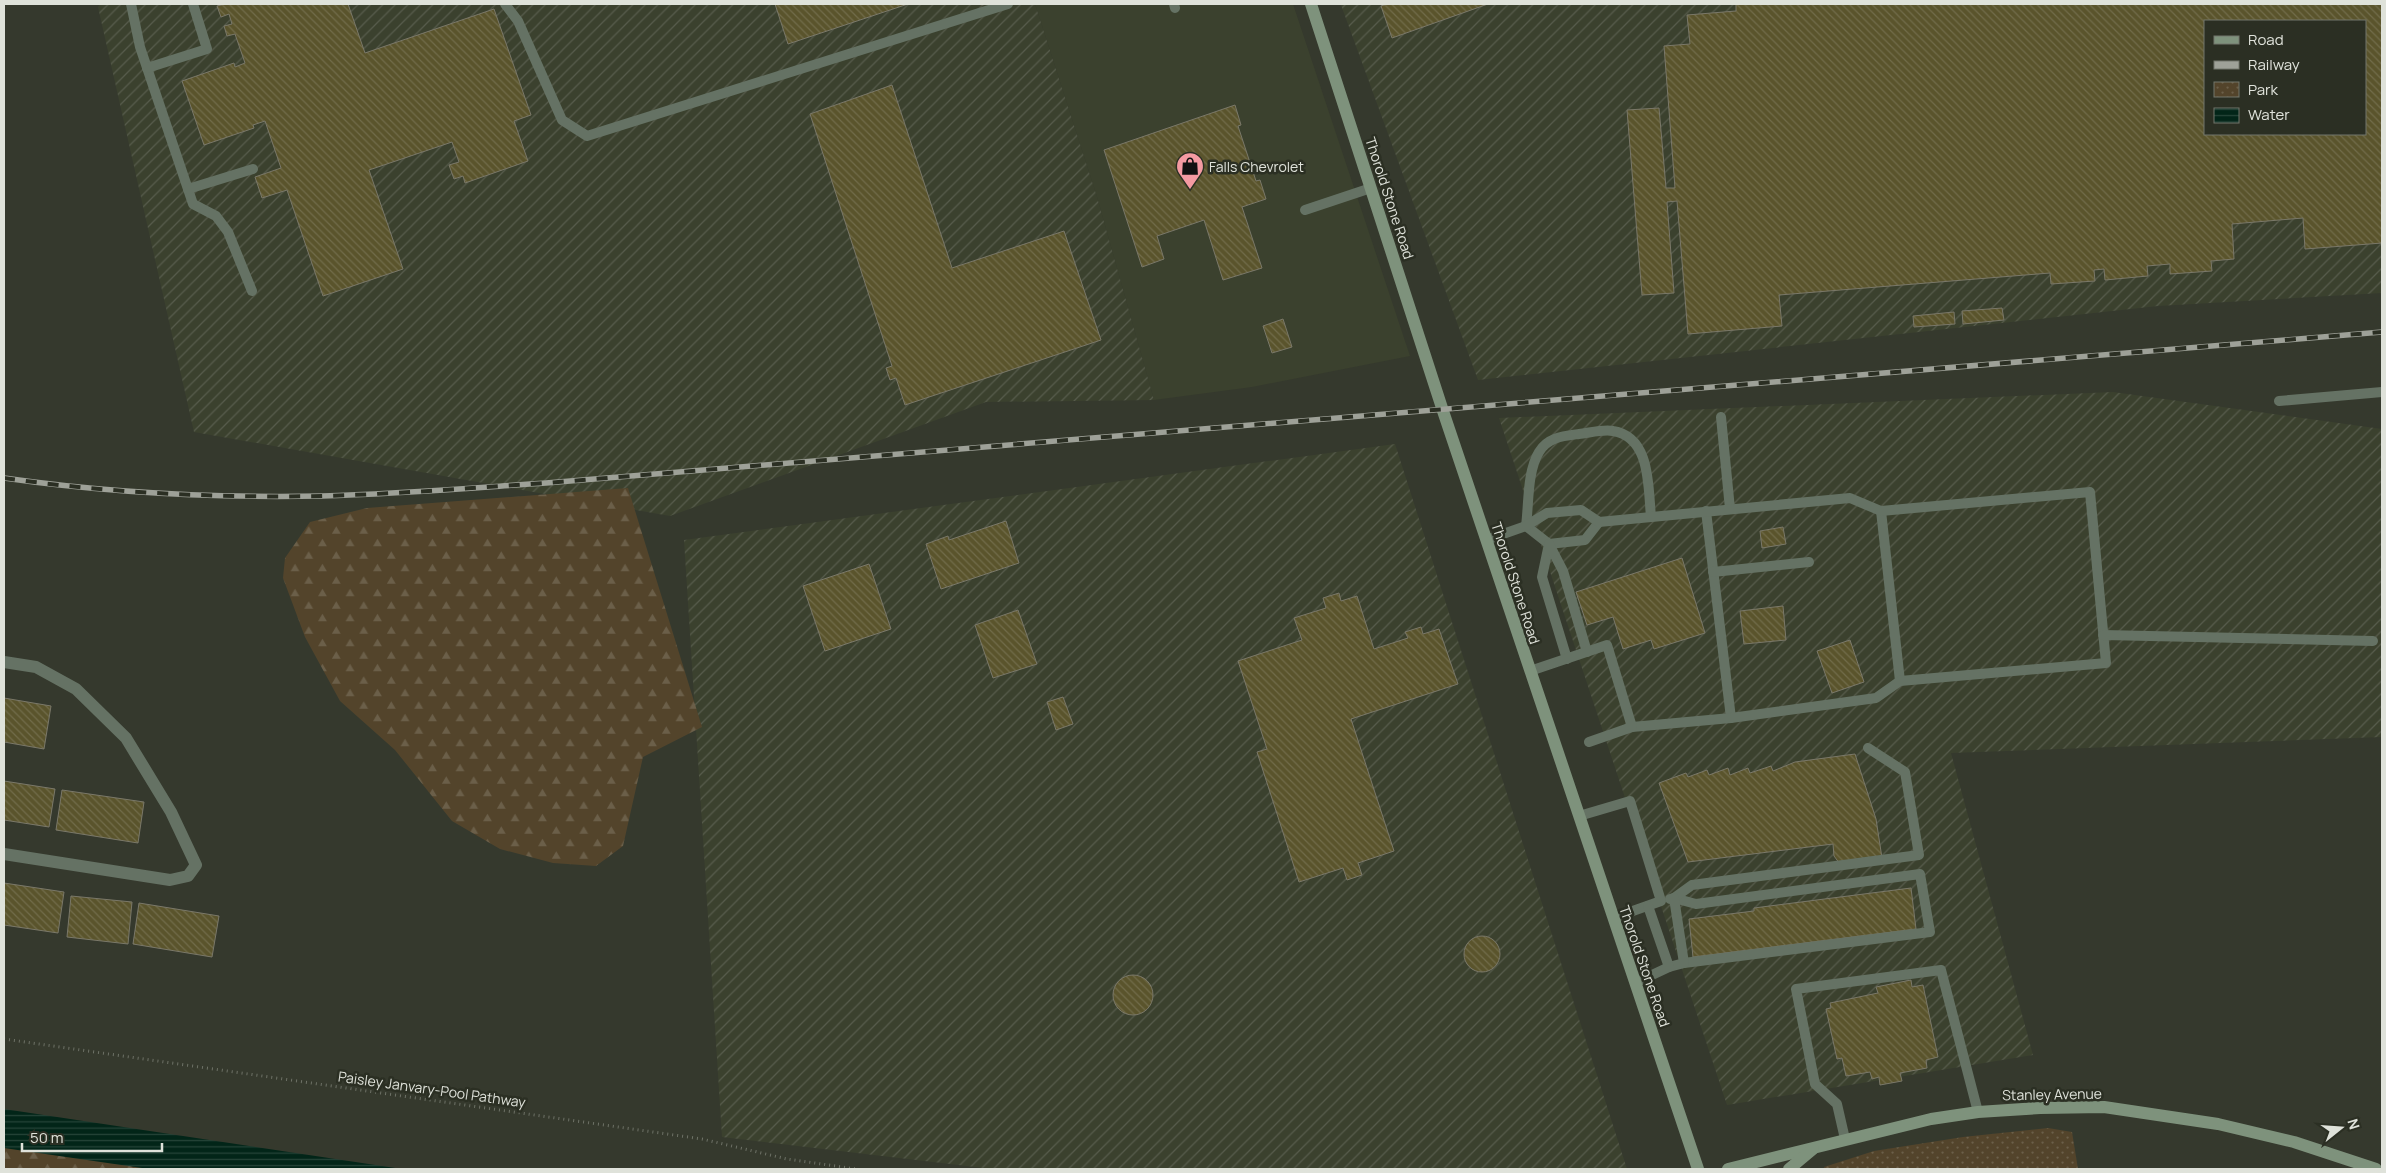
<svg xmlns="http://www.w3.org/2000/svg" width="2386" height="1173" viewBox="0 0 2386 1173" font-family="Manrope,sans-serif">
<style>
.built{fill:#3b412e}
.industrial{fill:url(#industrial-furrows);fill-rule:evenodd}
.forest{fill:url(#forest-firs)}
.park{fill:url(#park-dots)}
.water{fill:url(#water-rules)}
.building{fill:url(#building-back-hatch);stroke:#7a7869;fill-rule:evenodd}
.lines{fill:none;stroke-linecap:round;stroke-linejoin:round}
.path{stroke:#6e7267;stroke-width:3;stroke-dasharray:1 4;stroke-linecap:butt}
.service{stroke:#657264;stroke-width:10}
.minor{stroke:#657264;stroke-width:12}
.secondary{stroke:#7e927c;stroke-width:12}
.rail-casing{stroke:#9ea198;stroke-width:5.5}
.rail{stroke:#2b2f23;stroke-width:4;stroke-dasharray:11;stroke-linecap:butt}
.labels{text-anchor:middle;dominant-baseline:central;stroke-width:5;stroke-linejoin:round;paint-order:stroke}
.poi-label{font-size:14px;fill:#dfe2da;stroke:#2b2f23;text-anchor:start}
.street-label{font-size:14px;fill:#dfe2da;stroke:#2b2f23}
</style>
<defs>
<pattern id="industrial-furrows" width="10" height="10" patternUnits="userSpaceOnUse" patternTransform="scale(1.25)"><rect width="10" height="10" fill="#3b412e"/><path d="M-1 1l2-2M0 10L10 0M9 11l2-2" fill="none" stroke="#575c4c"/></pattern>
<pattern id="forest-firs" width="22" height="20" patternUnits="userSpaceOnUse" patternTransform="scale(1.25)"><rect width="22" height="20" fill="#53442b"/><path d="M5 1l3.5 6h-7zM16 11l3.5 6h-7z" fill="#6b5f49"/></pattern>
<pattern id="park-dots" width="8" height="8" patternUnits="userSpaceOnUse" patternTransform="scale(1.25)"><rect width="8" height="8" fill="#53442b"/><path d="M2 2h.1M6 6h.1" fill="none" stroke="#6b5f49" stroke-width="1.8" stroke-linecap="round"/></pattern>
<pattern id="water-rules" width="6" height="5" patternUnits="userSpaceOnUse" patternTransform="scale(1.25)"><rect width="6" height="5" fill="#022518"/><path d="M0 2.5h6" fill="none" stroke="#264439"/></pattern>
<pattern id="building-back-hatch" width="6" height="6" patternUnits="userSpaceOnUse" patternTransform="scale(1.25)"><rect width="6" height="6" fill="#5a542c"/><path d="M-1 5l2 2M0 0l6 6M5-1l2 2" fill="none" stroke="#716c4a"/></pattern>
</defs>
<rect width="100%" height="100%" fill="#35392d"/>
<path class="built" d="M1035 4H1293L1410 356 1252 387 1154 400 1097 197Z"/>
<g class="industrial">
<path d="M100 4H1035L1097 197 1154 400 986 402 670 516 194 432 98 7Z"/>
<path d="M1346 4H2382V293L2158 306 1478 380 1341 5ZM2205 21H2365V134H2205Z"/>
<path d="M2113 392 2382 429V737L1951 753 2033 1055 1727 1105 1499 418Z"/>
<path d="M1395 444 1627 1169H992L722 1137 684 540Z"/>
</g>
<g class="forest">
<path d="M628 488 702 727 643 757 623 846 596 866 553 863 500 849 452 821 395 750 340 701 305 637 283 578 285 558 310 522 367 508Z"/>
<path d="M4 1139 200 1169H4Z"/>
</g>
<path class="park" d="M2048 1128 2072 1132 2078 1169H1825L1824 1167 1874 1151 1963 1137Z"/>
<path class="water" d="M4 1109 402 1169H149L4 1148Z"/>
<g class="building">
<path d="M225 4H348L365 53 494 9 531 115 514 121 528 161 465 183 463 176 454 179 449 165 459 162 452 142 369 170 403 269 323 296 287 190 262 198 255 177 281 168 265 121 253 125 254 128 204 145 182 81 234 63 235 67 245 63 235 34 227 36 224 26 232 24 229 14 221 17 217 6Z"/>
<path d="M775 4H908L788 44Z"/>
<path d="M1387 4H1488L1392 38 1381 6Z"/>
<path d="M1736 4H2382V243L2305 249 2303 218 2232 224 2234 259 2211 261 2212 271 2170 274V264L2147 266 2148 276 2105 280 2104 269 2094 270 2095 281 2051 284 2050 273 1779 295 1782 326 1688 334 1677 201 1667 202 1674 293 1642 295 1627 110 1659 108 1666 188H1675L1664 46 1690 44 1687 15 1736 11ZM2205 21H2365V134H2205Z"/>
<path d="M892 85 952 268 1064 231 1101 340 905 405 896 378 890 380 886 368 892 366 810 114Z"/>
<path d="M1235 105 1241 125 1238 126 1256 181 1260 180 1266 199 1242 207 1262 268 1223 280 1204 220 1157 236 1164 259 1142 267 1104 150Z"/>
<path d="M2002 308 2004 320 1963 324 1962 311Z"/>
<path d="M1954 312 1955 324 1914 327 1913 316Z"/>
<path d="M1283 319 1292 347 1272 353 1263 326Z"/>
<path d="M1006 521 1019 563 941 589 926 544 948 536 949 540Z"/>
<path d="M1783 527 1786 544 1762 548 1760 531Z"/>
<path d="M1682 558 1705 633 1654 649 1651 640 1623 649 1613 617 1587 625 1576 592Z"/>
<path d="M869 564 891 629 825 651 803 586Z"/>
<path d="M1339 593 1341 601 1357 596 1374 649 1408 638 1405 632 1421 627 1423 634 1439 629 1458 684 1351 719 1394 851 1358 863 1362 875 1347 880 1343 868 1299 882 1257 752 1267 749 1238 661 1302 640 1294 618 1326 608 1323 598Z"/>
<path d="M1783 606 1786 640 1744 644 1740 611Z"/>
<path d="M1018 610 1037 664 993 678 975 625Z"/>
<path d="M1850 640 1864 682 1832 693 1817 651Z"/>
<path d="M1063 697 1073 724 1056 730 1047 702Z"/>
<path d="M4 698 51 706 44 749 4 742Z"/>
<path d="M1855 754 1876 819 1882 858 1840 864 1834 856 1833 844 1688 862 1659 783 1686 773 1688 777 1707 770 1709 775 1728 768 1730 775 1748 768 1750 773 1771 766 1773 771 1795 762Z"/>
<path d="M4 781 55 789 49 827 4 820Z"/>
<path d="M62 790 144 802 138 843 56 830Z"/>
<path d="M4 883 64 892 58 933 4 925Z"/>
<path d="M1911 888 1916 929 1693 957 1689 919 1754 911V908Z"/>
<path d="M71 896 132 902 128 944 67 937Z"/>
<path d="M139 903 219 916 212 957 133 944Z"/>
<circle cx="1482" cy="954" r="18"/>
<circle cx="1133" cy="995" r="20"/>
<path d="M1911 980 1912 987 1923 985 1938 1057 1926 1060 1927 1068 1900 1073 1902 1081 1880 1085 1879 1077 1872 1079 1870 1072 1846 1076 1842 1058 1837 1059 1826 1009 1831 1008 1830 1003 1878 993 1876 987Z"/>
</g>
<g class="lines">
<path class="path" d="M4 1039 702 1139 787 1159 856 1169"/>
<g class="service">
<path d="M131 4 140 47 193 204 216 216 228 232 252 291"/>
<path d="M505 4 518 21 562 120 587 136 1008 4"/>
<path d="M1174 4 1175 8"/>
<path d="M147 68 207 49 193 4"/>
<path d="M188 189 253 169"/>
<path d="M1305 210 1371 188"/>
<path d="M2279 401 2382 392"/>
<path d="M1721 417 1730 509"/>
<path d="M1706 511 1731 718"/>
<path d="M1881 511 1900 681"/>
<path d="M1599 522 1585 540 1549 544 1526 526C1529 503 1527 472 1539 452 1548 437 1564 436 1579 434 1589 433 1603 429 1613 431 1651 437 1648 487 1651 517"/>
<path d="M1486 540 1526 526 1547 513 1581 510 1599 522 1850 498 1881 511 2090 492 2106 663 1900 681 1876 698 1731 718 1632 727"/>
<path d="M1549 544 1542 577 1567 659"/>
<path d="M1549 544 1563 571 1587 652"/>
<path d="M1713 572 1809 562"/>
<path d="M2103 635 2373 641"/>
<path d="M1530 671 1607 645 1632 727 1589 742"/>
<path d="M1579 816 1630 801 1661 901 1613 918"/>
<path d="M1674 898 1696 904 1920 874 1930 932 1684 963"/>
<path d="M1674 898 1692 885 1919 855 1905 772 1868 748"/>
<path d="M1669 967 1684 963 1674 898 1670 899"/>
<path d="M1635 983 1669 967 1648 906"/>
<path d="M1845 1139 1837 1104 1815 1084 1796 989 1941 970 1978 1112"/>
</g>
<path class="minor" d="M4 662 36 667 76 689 126 738 171 812 196 865 188 876 170 880 4 854"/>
<g class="secondary">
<path d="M1311 4 1443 411 1698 1169"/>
<path d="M1728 1169 1931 1119 1978 1112 2040 1108 2104 1107 2218 1124 2294 1142 2376 1169"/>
<path d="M1789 1169 1813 1149"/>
</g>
<g class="rail-casing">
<path id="rail" d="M4 478C109 493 216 498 322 496 397 494 471 488 546 483L2382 332"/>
</g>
<use href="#rail" class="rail"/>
</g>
<defs>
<g id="shop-pin" transform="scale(1.4375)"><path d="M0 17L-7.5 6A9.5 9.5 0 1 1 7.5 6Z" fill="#f49aa2" stroke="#2b2f23"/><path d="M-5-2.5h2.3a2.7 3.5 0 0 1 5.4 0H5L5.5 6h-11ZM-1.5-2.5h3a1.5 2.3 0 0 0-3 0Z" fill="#111"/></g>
</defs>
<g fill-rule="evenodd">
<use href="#shop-pin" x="1190" y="166"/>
</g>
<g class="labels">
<g class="poi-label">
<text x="1209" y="166">Falls Chevrolet</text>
</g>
<g class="street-label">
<text transform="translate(1390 198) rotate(72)">Thorold Stone Road</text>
<text transform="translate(1516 583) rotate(72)">Thorold Stone Road</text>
<text transform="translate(1645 966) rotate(71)">Thorold Stone Road</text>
<text transform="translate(432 1089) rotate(8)">Paisley Janvary-Pool Pathway</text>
<text transform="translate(2052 1094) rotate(-1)">Stanley Avenue</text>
</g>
</g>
<rect width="2386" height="1173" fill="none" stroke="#dfe2da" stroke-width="10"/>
<rect x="2204" y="20" width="162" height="115" fill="#2b2f23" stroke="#73776c"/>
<rect x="2214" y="36" width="25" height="8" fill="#7e927c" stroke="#73776c"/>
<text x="2248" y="45" font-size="15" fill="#dfe2da">Road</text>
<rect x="2214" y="61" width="25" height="8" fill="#9ea198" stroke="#73776c"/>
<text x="2248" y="70" font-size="15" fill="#dfe2da">Railway</text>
<rect x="2214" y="82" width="25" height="15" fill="url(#park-dots)" stroke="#73776c"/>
<text x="2248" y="95" font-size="15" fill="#dfe2da">Park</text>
<rect x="2214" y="108" width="25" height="15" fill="url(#water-rules)" stroke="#73776c"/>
<text x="2248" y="120" font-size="15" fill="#dfe2da">Water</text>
<g transform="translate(2341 1128) rotate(73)" stroke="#2b2f23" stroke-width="4" paint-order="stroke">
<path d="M0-4L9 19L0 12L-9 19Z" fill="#dfe2da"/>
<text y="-8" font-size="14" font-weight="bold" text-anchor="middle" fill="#dfe2da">N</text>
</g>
<path d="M22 1143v8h140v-8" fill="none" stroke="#dfe2da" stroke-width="2.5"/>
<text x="30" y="1143" font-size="15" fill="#dfe2da" stroke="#2b2f23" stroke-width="4" paint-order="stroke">50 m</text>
</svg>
